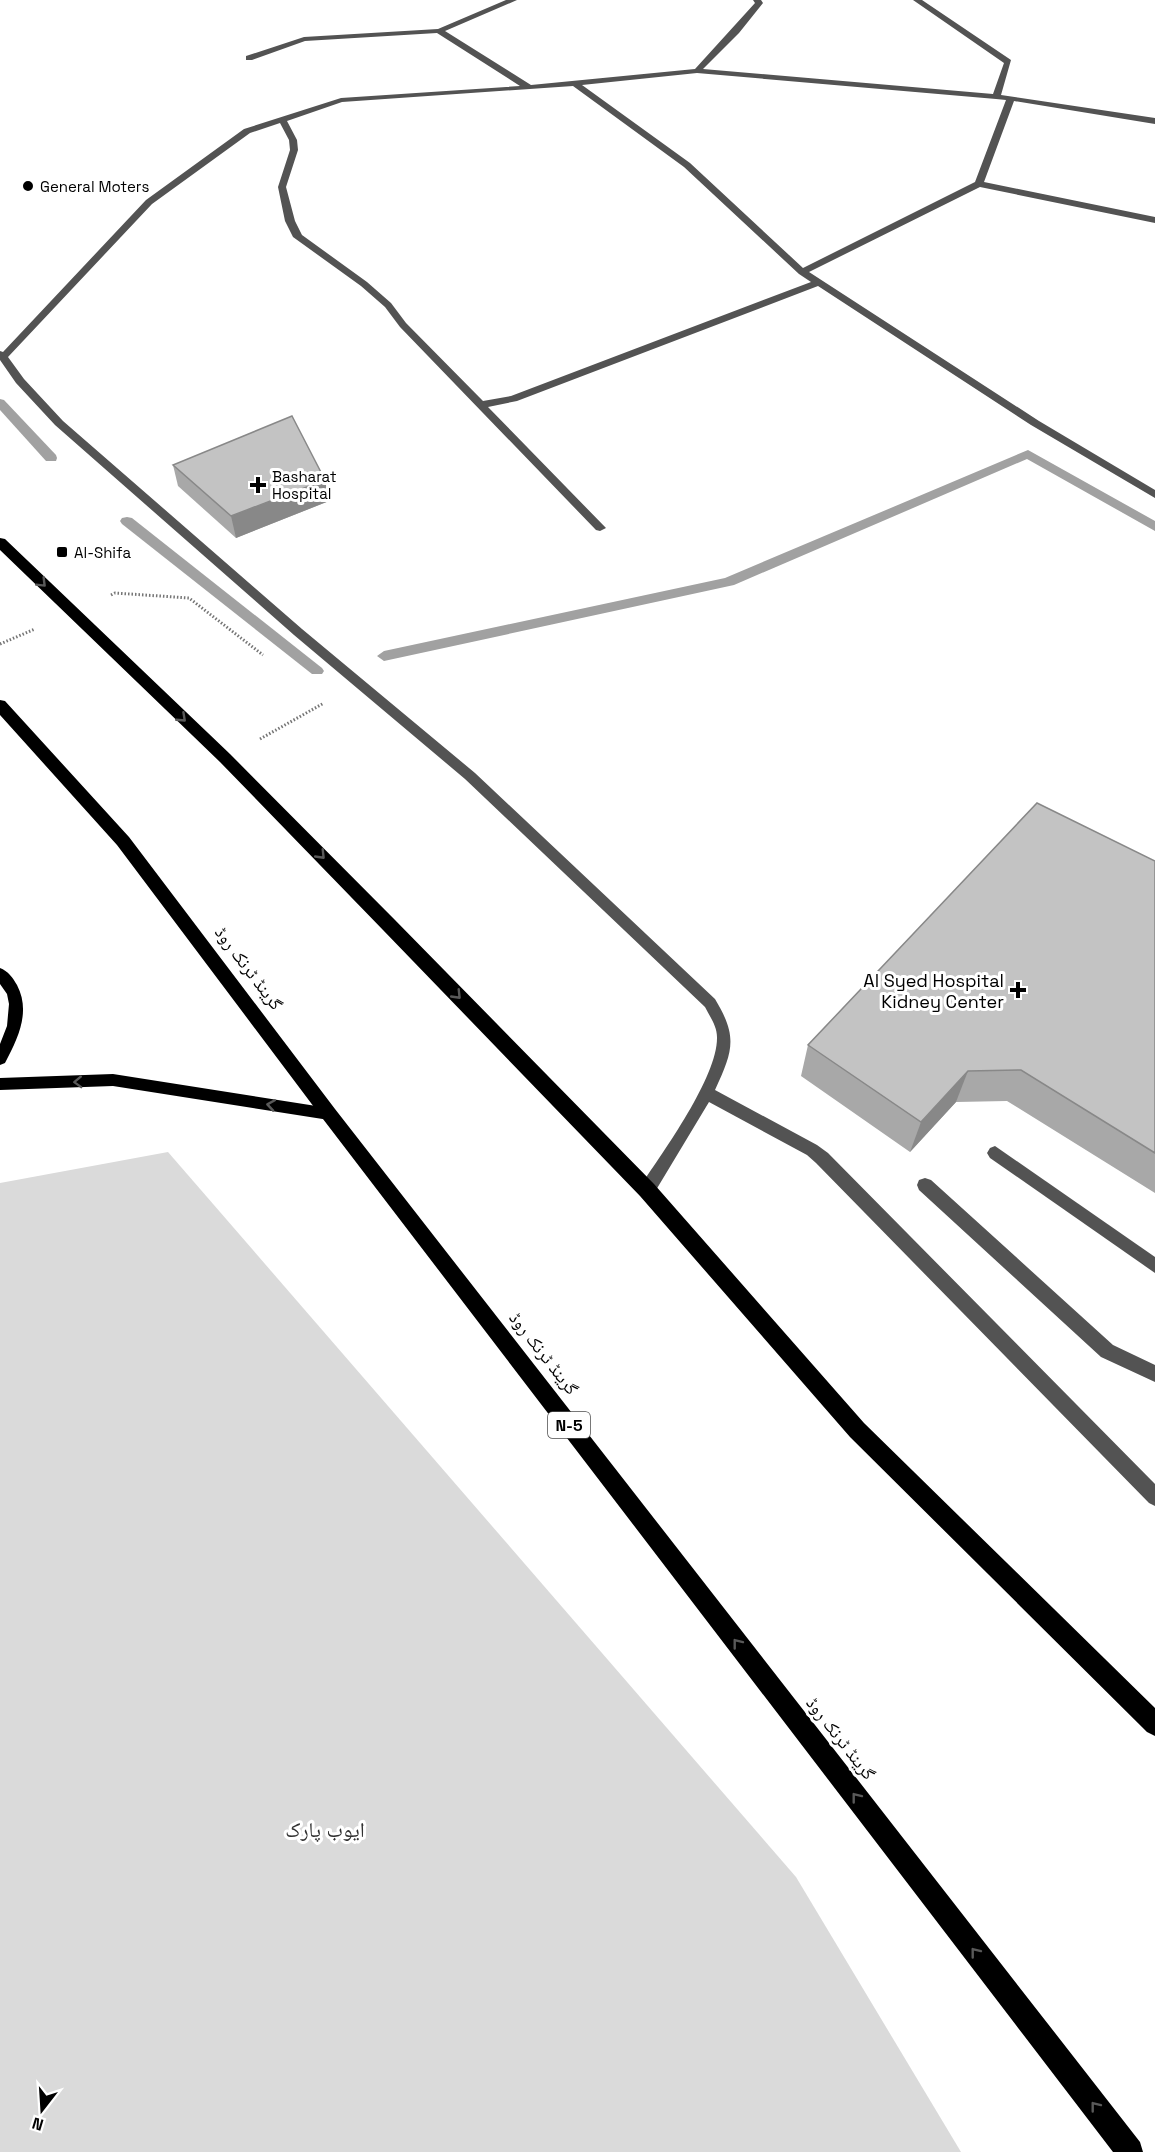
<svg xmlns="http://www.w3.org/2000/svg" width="1155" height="2152" viewBox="0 0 1155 2152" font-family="'Space Grotesk','Noto Naskh Arabic',sans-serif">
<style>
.green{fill:#dadada}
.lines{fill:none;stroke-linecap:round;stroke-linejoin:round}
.stream{fill:#a1a1a1;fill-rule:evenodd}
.path{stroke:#757575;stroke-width:3;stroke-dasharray:1.5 2;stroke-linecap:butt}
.minor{fill:#535353;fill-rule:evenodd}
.major{fill:#000;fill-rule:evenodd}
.highway{fill:#000;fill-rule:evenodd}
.wall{fill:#a8a8a8}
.shaded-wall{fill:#888}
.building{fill:#c3c3c3;stroke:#888;stroke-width:1.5}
.oneway{stroke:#595959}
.poi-dot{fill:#000;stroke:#fff;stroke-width:2}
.labels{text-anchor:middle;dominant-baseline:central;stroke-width:6;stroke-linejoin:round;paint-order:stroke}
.far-poi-label{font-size:15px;fill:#000;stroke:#fff;text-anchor:start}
.shield{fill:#fff;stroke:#4c4c4c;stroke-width:1.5}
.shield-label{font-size:16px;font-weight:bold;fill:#000}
.street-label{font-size:18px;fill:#000;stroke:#fff}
.poi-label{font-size:18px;fill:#000;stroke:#fff;text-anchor:end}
.near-park-label{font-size:21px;fill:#313131;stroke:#fff}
</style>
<rect width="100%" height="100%" fill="#fff"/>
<path class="green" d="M168 1152 796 1877 961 2152H0V1183Z"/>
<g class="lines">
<g class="stream">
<path d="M0 399 4 400 56 455 57 458 56 461H46L0 410Z"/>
<path d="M1028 450 1155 521V531L1027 459 734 585 384 661 377 656 384 651 725 578Z"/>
<path d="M127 517 132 518 322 668 324 671 322 674H312L122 524 120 521 122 518Z"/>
</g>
<g class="path">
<path d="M111 595 115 593 189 598 263 655"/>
<path d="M0 644 35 629"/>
<path d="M260 739 324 703"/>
</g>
<g class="minor">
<path d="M506 0H517L445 31 531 85 695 69 755 3 753 0H761L763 3 739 33 703 69 993 94 1004 63 913 0H922L1011 60 1001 95 1155 118V124L1014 101 984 182 1155 217V223L980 187 809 272 1039 421 1155 490V498L1031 425 818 286 517 401 488 407 606 528 600 531 596 530 400 327 385 307 361 286 293 237 285 221 278 187 290 150 289 140 280 123 250 133 152 204 8 357 24 379 63 421 302 629 475 773 715 999C738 1037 733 1051 715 1090L817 1145 828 1153 1155 1484V1506L1149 1503 816 1163 807 1155 709 1102 653 1195 647 1197 641 1195 639 1190 641 1185C664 1151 718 1076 717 1037 717 1026 710 1017 705 1007L465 779 294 635 55 425 16 383 0 360V351L3 352 146 200 244 129 341 98 520 86 437 33 305 41 252 60H246V56L304 37 438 29ZM697 73 996 99 1006 100 975 182 803 268 690 163 582 85ZM573 86 684 167 799 274 811 282 511 396 483 401 406 323 391 303 367 282 302 235 295 221 286 187 298 150 297 140 287 121 342 102Z"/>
<path d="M995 1146 1155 1257V1273L990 1158 987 1153 990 1148Z"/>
<path d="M925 1178 931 1180 1113 1345 1155 1365V1382L1101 1357 919 1190 917 1185 919 1180Z"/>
</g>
<g class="major">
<path d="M0 968C8 971 13 978 17 985 31 1012 18 1038 5 1063L0 1065V1044L7 1026 9 1004 7 994 0 984Z"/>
<path d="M113 1074 329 1108 334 1109 337 1114 334 1119 329 1120 113 1086 0 1090V1078Z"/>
</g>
<g class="highway">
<path d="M0 538 5 539 230 754 395 920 654 1184 864 1423 1155 1708V1736L1147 1732 850 1437 640 1196 383 930 220 762 0 550Z"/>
<path d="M0 700 5 701 129 837 335 1109 1140 2142 1143 2152H1113L323 1119 117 845 0 715Z"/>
</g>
</g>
<g class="wall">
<path d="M173 465 329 501 236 538 178 486Z"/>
<path d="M1155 861V1193L1007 1101 956 1102 910 1152 801 1076 808 1045Z"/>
</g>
<g class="shaded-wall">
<path d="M325 480 329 501 236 538 231 516Z"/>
<path d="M968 1071 956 1102 910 1152 921 1122Z"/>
</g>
<g class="building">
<path d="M292 416 325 480 231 516 173 465Z"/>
<path d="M1037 803 1155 861V1153L1021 1070 968 1071 921 1122 808 1045Z"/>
</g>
<defs><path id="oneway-chevron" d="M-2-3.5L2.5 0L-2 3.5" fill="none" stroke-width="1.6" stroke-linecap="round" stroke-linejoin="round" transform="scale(1.5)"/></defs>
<g class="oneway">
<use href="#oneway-chevron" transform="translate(42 583) rotate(45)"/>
<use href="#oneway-chevron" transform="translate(182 718) rotate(43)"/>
<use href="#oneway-chevron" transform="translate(321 855) rotate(46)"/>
<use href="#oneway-chevron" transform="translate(457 995) rotate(46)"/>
<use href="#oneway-chevron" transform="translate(78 1082) rotate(178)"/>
<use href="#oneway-chevron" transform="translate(271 1105) rotate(-171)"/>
<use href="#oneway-chevron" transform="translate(737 1643) rotate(-128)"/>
<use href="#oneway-chevron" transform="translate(856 1797) rotate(-128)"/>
<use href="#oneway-chevron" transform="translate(975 1952) rotate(-128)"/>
<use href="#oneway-chevron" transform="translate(1095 2106) rotate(-128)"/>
</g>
<g class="poi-dot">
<circle cx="28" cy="186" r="6"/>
<path d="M255 476h6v6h6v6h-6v6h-6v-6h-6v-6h6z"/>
<rect x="56" y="546" width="12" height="12" rx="3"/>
<path d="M1015 981h6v6h6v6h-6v6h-6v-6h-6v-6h6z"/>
</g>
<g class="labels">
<g class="far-poi-label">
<text x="40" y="186">General Moters</text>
<text x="272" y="476">Basharat<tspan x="272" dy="17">Hospital</tspan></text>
<text x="74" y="552">Al-Shifa</text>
</g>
<rect class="shield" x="548" y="1412" width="42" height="26" rx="4.5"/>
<g class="shield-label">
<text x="569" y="1425">N-5</text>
</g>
<g class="street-label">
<text transform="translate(249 968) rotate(53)">گرینڈ ٹرنک روڈ</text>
<text transform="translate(544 1353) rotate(52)">گرینڈ ٹرنک روڈ</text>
<text transform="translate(841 1738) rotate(52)">گرینڈ ٹرنک روڈ</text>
</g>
<g class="poi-label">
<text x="1004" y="980">Al Syed Hospital<tspan x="1004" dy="21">Kidney Center</tspan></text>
</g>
<g class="near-park-label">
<text x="325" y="1829">ایوب پارک</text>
</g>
</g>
<g transform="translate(42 2110) rotate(197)" stroke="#ffffff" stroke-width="4.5" paint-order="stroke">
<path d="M0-4.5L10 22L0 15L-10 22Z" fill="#000000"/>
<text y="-9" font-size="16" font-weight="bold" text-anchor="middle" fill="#000000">N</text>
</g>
</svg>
